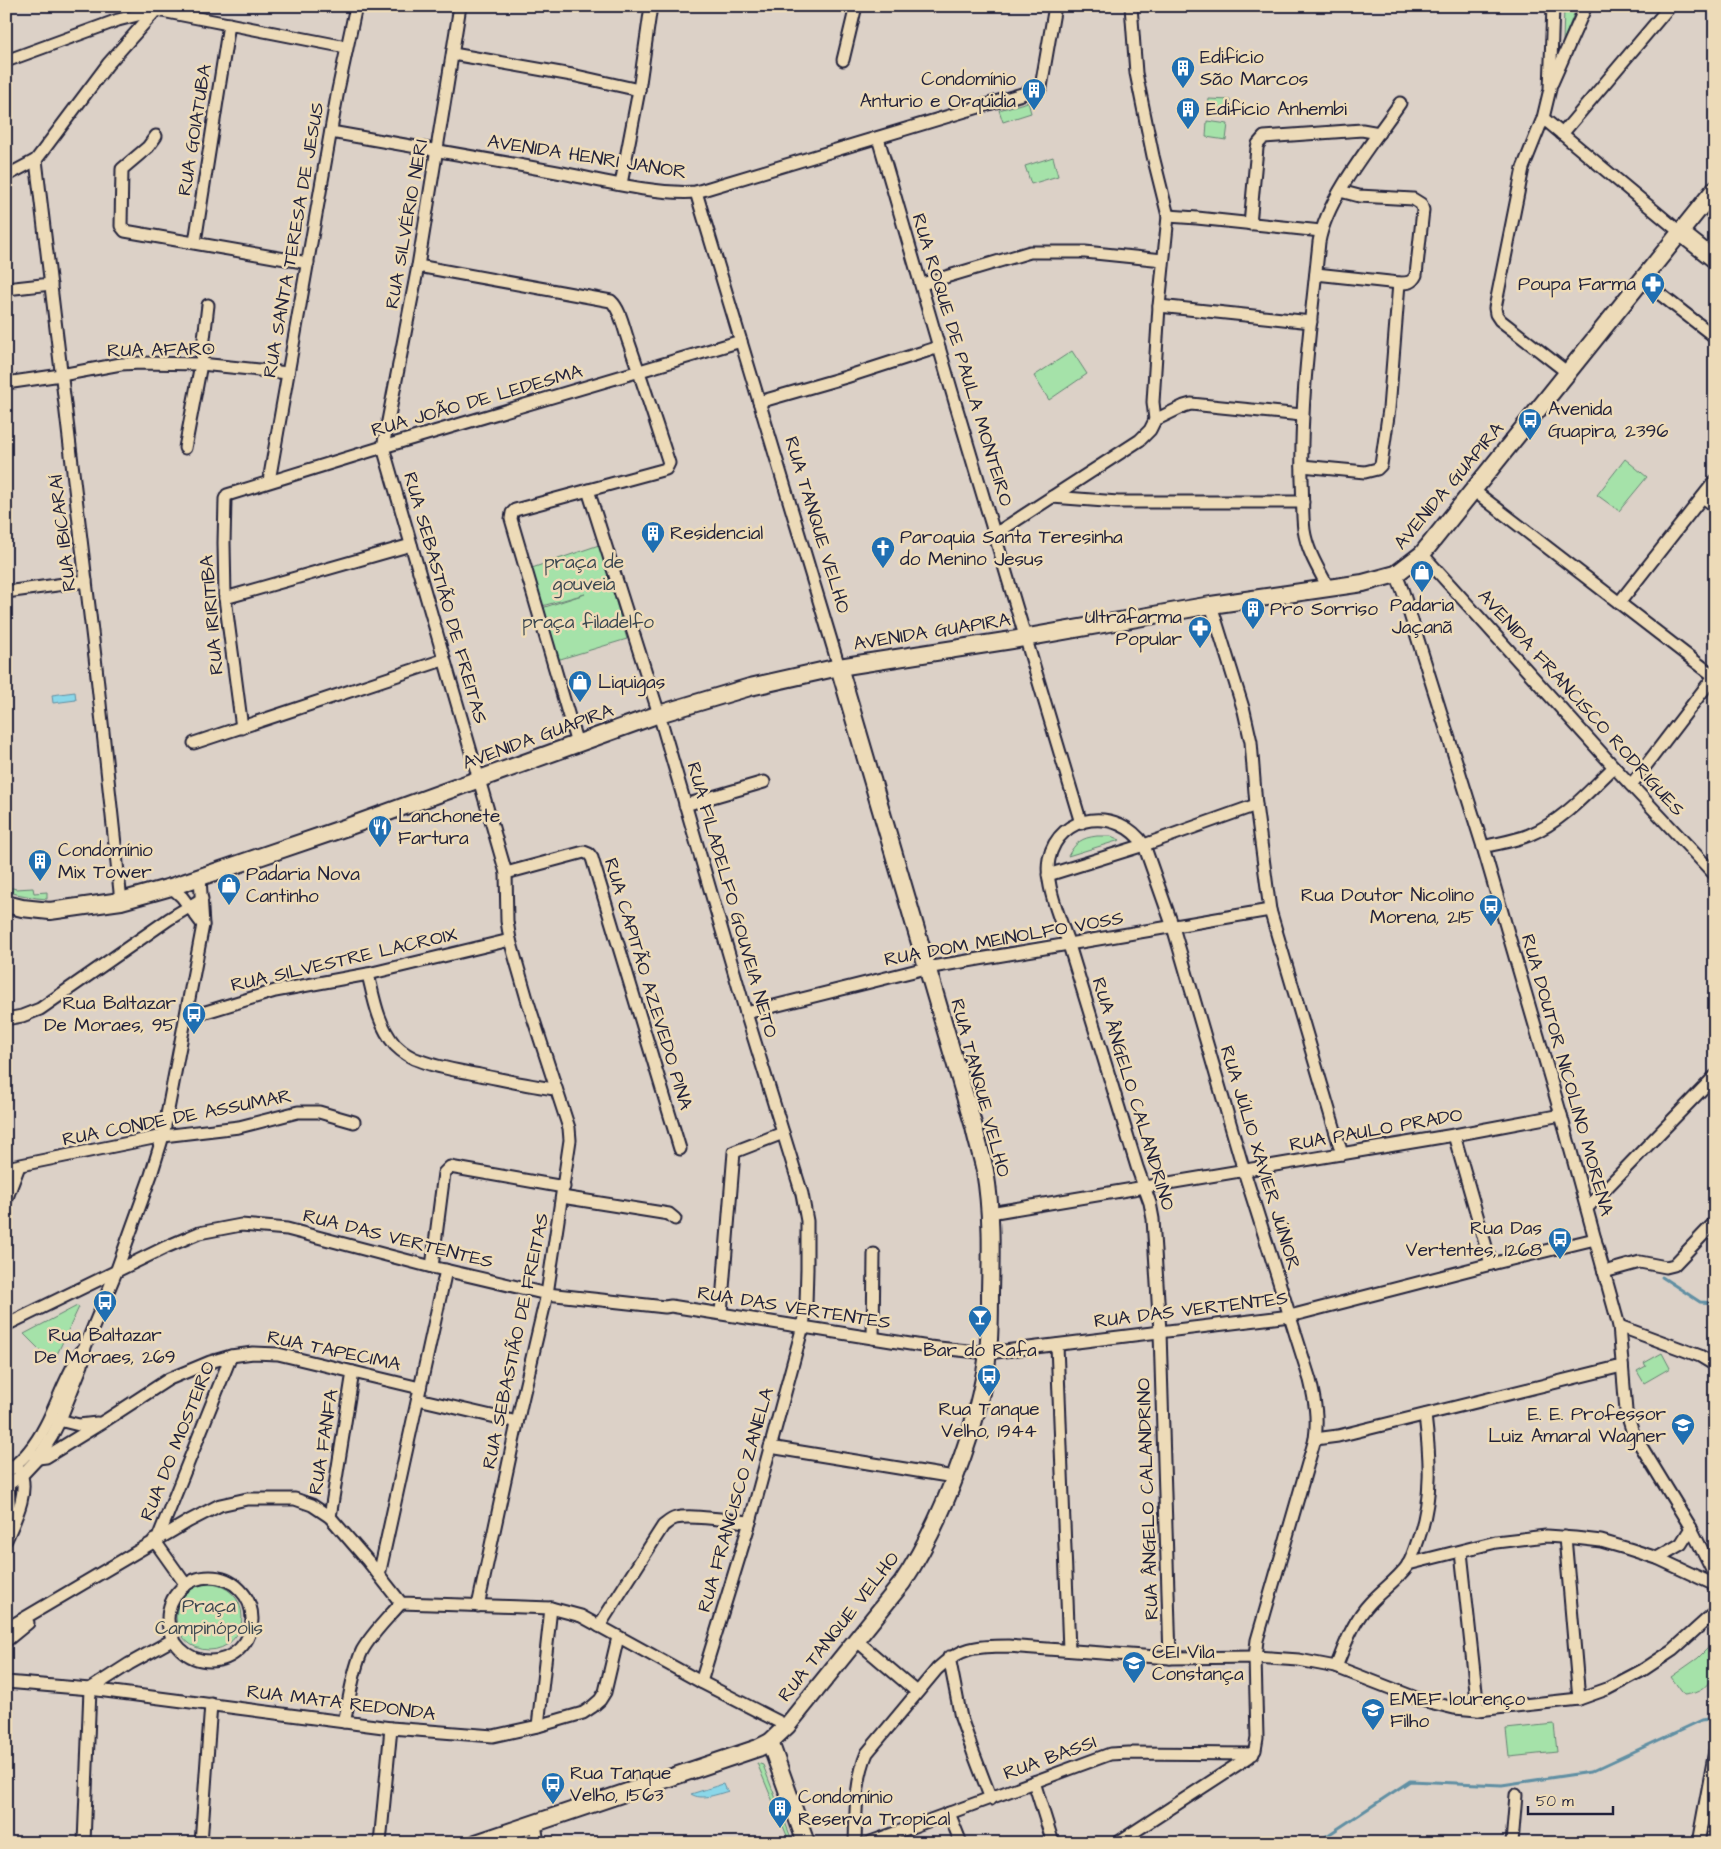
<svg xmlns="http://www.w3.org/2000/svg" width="1721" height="1849" viewBox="0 0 1721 1849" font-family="'Architects Daughter',sans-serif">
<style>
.green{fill:#a5e2a9;stroke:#648272}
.water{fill:#8ad7e9;stroke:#608fa3}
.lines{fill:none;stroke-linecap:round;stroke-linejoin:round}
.stream{stroke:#608fa3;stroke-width:3}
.street-casing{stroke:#22223b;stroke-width:15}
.secondary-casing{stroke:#22223b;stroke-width:20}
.street{stroke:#eddbb8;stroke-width:11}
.secondary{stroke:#eddbb8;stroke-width:16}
.labels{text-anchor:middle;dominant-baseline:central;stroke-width:5;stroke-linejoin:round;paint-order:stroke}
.poi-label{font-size:19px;fill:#22223b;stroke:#eddbb8;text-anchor:start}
.street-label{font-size:19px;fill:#22223b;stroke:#eddbb8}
.park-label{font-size:19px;fill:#3c4851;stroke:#eddbb8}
</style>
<rect width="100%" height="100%" fill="#dcd1c7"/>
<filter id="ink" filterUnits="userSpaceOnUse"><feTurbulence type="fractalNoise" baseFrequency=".02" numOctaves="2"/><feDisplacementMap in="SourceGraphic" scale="10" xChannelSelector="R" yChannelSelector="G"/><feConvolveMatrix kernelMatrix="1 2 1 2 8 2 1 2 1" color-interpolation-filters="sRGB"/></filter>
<g filter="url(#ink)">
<g class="green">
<path d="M1564 6H1577L1563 42 1564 8Z"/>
<path d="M1209 99 1230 100 1229 111 1208 109Z"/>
<path d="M1028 102 1031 113 1003 122 999 110Z"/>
<path d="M1207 121 1228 124 1226 140 1206 137Z"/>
<path d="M1053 157 1058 176 1031 184 1025 166Z"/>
<path d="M1072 351 1087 374 1049 400 1034 376Z"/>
<path d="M1625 459 1647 477 1619 511 1597 495Z"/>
<path d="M599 545 627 639 557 660 542 608 585 594 542 606 529 569Z"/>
<path d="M1097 836H1111L1120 840 1068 856C1076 842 1081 838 1097 836Z"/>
<path d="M6 886 16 889 33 888 34 893 47 892V899L37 898 6 892Z"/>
<path d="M77 1306 79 1307 53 1363 24 1334Z"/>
<path d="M1662 1353 1670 1368 1644 1383 1637 1371 1646 1366 1644 1363Z"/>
<circle cx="209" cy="1617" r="33"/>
<path d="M1715 1641C1715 1667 1716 1692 1684 1695L1671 1677 1698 1658Z"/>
<path d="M1554 1724 1557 1752 1509 1757 1506 1729Z"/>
<path d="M757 1763 763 1765 793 1843H790Z"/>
</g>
<g class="water">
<path d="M75 692 76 700 53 703 52 695Z"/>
<path d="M723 1784 725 1789 729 1791C717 1794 702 1801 691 1794Z"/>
</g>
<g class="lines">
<g class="stream">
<path d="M1662 1277 1700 1302 1715 1303"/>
<path d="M1316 1843 1410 1781 1502 1785 1590 1772 1702 1720 1715 1718"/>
</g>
<g class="street-casing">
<g id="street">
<path d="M460 6 418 266 383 447 506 873 507 921 510 940 527 999 569 1128 570 1140 547 1294 521 1405 478 1606"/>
<path d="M1553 6 1550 89 1543 118 1523 168 1495 308 1496 314 1500 320 1568 373"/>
<path d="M453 54 572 75 639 90"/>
<path d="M843 60 856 6"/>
<path d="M6 61 118 20 157 10 346 47"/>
<path d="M1552 83 1586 6"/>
<path d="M1543 118 1681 233"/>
<path d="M331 132C407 145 482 158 557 172 599 180 654 195 696 192L1032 91 1041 87 1055 6"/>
<path d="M1562 134 1670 6"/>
<path d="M156 136 148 147 122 169 121 226 125 231 308 263"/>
<path d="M878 138 957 409 1081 823"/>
<path d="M36 160 95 657 121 901"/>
<path d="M6 176 36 160 108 64 156 10"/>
<path d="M621 184 639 90 651 6"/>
<path d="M696 192 839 667"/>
<path d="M1168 216 1197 218 1321 231"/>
<path d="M1250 224 1257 148 1258 144 1264 137 1362 130 1379 133"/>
<path d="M195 242 229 24"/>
<path d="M418 266 611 301C621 310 624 330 629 343 643 383 656 423 669 463L666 469 515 510 512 513 511 519 577 744"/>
<path d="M1316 274 1399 283C1408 283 1412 283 1416 275L1423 210 1421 204 1413 199 1359 196 1340 191"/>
<path d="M1642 280 1715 337"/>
<path d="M922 284 1030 252H1085L1163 260"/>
<path d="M6 289 51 284"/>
<path d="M1159 306 1311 322"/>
<path d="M6 383 61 375 121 364 141 363 201 364 288 373"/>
<path d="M759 402 846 377 939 347"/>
<path d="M1155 420 1184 406 1191 404 1302 415"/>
<path d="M185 448 201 364 208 305"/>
<path d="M1302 466 1365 472 1377 469 1381 465 1389 409 1399 283"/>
<path d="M269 481 338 90 356 6"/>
<path d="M588 490 659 714 746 1013 802 1194 807 1221V1269L806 1304 803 1326 750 1522 701 1682"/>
<path d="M1473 490 1714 676"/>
<path d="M1052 497 1118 502H1303"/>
<path d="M1703 497 1715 506"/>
<path d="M995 534 1140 440 1150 430 1155 420 1153 402 1159 306 1168 216 1153 156 1136 73 1131 6"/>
<path d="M1422 554 1614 767 1715 875"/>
<path d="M1396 574 1403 592 1483 847 1561 1115 1604 1272 1619 1326 1626 1411 1633 1433 1691 1528 1715 1576"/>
<path d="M1329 589C1319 570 1307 551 1304 530 1302 514 1303 496 1302 480 1300 401 1311 321 1319 242 1327 197 1374 141 1400 103"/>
<path d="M6 592 86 581"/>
<path d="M225 598 411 545"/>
<path d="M1619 603 1715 481"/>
<path d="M1211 605 1244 711 1251 742 1256 805 1270 910 1342 1154"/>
<path d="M242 728 225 598 224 543 225 499 227 495 383 447 741 341"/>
<path d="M194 743 443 660"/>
<path d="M1631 785 1715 675"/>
<path d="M685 805 764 782"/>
<path d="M1483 847C1498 843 1515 841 1529 835 1563 821 1588 792 1614 767"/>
<path d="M506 873 584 852 589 854 592 858 680 1149"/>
<path d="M1048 875 1144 845 1256 805"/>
<path d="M171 887 182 897 203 925"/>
<path d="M368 974C374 999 378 1025 395 1045 402 1052 411 1058 421 1061 439 1068 461 1071 480 1075 505 1080 530 1086 556 1089"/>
<path d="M746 1013 926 968 1270 910"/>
<path d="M186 1018 275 991 368 974 510 940"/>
<path d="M6 1019 22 1016 40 1009 169 919 202 899"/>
<path d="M1454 1135 1491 1264"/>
<path d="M6 1168 163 1136 239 1127 298 1112H319L354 1122"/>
<path d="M562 1197 669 1214 675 1219"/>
<path d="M6 1200 19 1166"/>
<path d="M1587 1208 1715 1076"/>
<path d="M990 1213 1454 1135 1561 1115"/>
<path d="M432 1267 444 1173 450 1167 564 1187"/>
<path d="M1604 1272 1640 1262 1666 1267 1674 1265 1715 1222"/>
<path d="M721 1313 734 1152 783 1133"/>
<path d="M6 1325 166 1247 199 1233 241 1225 287 1229 432 1267 547 1294 665 1307 671 1306 929 1347 988 1353 1290 1316 1491 1264 1595 1239"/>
<path d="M1619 1326 1700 1356 1715 1365"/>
<path d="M873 1338 874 1254"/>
<path d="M1057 1345 1069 1650"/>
<path d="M418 1399 517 1422"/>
<path d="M55 1419 79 1425 97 1423"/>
<path d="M1315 1439 1338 1436 1622 1366"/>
<path d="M770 1447 954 1477"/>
<path d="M29 1452 38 1458 46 1457 106 1420 169 1379 210 1362 231 1356 253 1353 278 1354 420 1388"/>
<path d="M6 1473C14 1466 23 1459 29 1451 54 1421 61 1380 84 1348"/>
<path d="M6 1486 22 1475 38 1458 52 1436 60 1420 82 1365 85 1347 116 1272 151 1175 163 1136 203 925 200 878"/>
<path d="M330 1517 353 1372"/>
<path d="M6 1522 9 1504 8 1480"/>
<path d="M1565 1537 1579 1699"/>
<path d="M158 1538 231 1356"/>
<path d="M6 1540C14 1522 31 1489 19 1470"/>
<path d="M154 1540 186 1585"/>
<path d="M1461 1552 1478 1710"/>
<path d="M1657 1558 1681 1544 1691 1528"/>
<path d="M1408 1564 1496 1542 1546 1536 1575 1538 1601 1541 1629 1549 1657 1558 1715 1585"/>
<path d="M379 1575 446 1270"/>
<circle cx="210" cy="1619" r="42"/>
<path d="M599 1626 663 1526C667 1523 671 1519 676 1518 691 1514 732 1521 750 1522"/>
<path d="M6 1629 189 1521 220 1505 247 1499H295L312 1505 330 1517 368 1561 401 1603 551 1608 581 1616 701 1682 787 1726"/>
<path d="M856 1640 917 1692"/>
<path d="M6 1641 28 1623"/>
<path d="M949 1657 961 1718 973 1752 991 1799"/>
<path d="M1336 1667C1345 1645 1353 1621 1370 1603 1382 1590 1397 1580 1408 1565 1413 1556 1416 1546 1419 1537 1433 1496 1430 1457 1425 1415"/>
<path d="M6 1682 90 1689 391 1728 493 1736 538 1726 583 1713 592 1707 600 1700 605 1692 618 1637"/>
<path d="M344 1722C350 1699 352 1672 362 1651 372 1633 388 1618 401 1603"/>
<path d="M538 1726 551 1608"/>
<path d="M1034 1782 1053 1843"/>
<path d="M949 1813 961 1843"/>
<path d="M535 1824 538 1843"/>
<path d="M84 1843 90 1689 129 1664 174 1639"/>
<path d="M201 1843 211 1704"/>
<path d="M380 1843 391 1728"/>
<path d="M855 1843C856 1813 855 1781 867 1753L937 1669C960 1647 977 1646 1008 1646L1170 1658 1255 1657 1299 1660 1336 1667 1421 1700 1454 1708 1478 1710 1579 1699 1607 1689 1643 1670 1673 1650 1715 1612"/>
<path d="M868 1843 1110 1754 1129 1753 1253 1754"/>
<path d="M1117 1843 1249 1757 1255 1750 1257 1738 1255 1657 1257 1640 1315 1439C1318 1418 1315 1401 1310 1380L1244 1171 1173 927 1144 845C1119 807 1059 812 1049 859 1044 884 1061 921 1069 945L1137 1167 1150 1203 1153 1219 1160 1332 1170 1658"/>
<path d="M1512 1843 1516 1795"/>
<path d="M1698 1843 1715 1751"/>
</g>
</g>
<g class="secondary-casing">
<g id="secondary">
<path d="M1681 233 1715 260"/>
<path d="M6 904 22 908 50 911 121 901 171 887 350 826 659 714 750 687 839 667 1012 640 1211 605 1363 583 1396 574 1422 554 1715 189"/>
<path d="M770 1742 806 1843"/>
<path d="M476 1843 758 1748 770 1742 787 1726 902 1583C942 1523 979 1425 988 1353 990 1333 990 1313 990 1292 991 1252 992 1211 985 1171 982 1156 977 1142 974 1127L839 667"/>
</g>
</g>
<use href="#street" class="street"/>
<use href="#secondary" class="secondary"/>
</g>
</g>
<defs>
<g id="building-pin" transform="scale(1.25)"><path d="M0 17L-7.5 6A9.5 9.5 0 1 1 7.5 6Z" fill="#1f6fb2" stroke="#eddbb8"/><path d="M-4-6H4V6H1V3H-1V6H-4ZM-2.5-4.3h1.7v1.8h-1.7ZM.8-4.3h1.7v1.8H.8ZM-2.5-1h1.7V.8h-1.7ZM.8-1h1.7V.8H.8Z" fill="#fff"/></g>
<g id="pharmacy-pin" transform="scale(1.25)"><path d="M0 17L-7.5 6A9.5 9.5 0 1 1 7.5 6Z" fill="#1f6fb2" stroke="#eddbb8"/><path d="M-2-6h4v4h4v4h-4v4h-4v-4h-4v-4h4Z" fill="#fff"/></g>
<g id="bus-pin" transform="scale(1.25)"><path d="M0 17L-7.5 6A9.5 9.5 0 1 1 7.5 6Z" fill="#1f6fb2" stroke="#eddbb8"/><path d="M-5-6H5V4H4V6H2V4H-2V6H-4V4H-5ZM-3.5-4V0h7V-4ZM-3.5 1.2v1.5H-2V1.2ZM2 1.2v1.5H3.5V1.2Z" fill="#fff"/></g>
<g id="church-pin" transform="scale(1.25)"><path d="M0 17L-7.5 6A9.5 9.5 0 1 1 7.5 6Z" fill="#1f6fb2" stroke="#eddbb8"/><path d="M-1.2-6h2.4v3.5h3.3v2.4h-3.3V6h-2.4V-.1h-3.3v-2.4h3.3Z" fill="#fff"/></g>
<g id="shop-pin" transform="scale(1.25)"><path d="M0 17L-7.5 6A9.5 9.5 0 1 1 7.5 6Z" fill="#1f6fb2" stroke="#eddbb8"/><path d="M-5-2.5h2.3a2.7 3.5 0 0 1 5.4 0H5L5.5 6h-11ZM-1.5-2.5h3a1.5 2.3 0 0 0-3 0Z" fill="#fff"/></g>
<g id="restaurant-pin" transform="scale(1.25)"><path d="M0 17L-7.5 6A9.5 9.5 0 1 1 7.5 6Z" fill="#1f6fb2" stroke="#eddbb8"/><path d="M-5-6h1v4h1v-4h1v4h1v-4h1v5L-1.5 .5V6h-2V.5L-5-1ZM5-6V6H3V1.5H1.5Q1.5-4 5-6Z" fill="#fff"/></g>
<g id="bar-pin" transform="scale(1.25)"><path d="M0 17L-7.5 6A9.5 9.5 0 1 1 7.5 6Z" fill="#1f6fb2" stroke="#eddbb8"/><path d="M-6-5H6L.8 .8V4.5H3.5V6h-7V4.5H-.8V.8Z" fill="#fff"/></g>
<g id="school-pin" transform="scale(1.25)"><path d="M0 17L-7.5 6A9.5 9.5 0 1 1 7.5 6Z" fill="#1f6fb2" stroke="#eddbb8"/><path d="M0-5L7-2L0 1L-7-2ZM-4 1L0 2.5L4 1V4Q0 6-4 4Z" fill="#fff"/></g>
</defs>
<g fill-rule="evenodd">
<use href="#building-pin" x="1183" y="68"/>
<use href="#building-pin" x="1034" y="90"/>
<use href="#building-pin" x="1188" y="109"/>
<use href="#pharmacy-pin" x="1653" y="284"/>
<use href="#bus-pin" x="1530" y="420"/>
<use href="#building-pin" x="653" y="533"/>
<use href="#church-pin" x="883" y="548"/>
<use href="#shop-pin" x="1422" y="572"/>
<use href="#building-pin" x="1253" y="609"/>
<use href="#pharmacy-pin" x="1200" y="628"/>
<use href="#shop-pin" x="580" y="682"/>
<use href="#restaurant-pin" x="380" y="827"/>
<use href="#building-pin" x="40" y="861"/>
<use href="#shop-pin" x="229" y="885"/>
<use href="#bus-pin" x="1491" y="906"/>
<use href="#bus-pin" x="194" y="1014"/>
<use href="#bus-pin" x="1560" y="1239"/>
<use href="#bus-pin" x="105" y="1302"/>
<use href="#bar-pin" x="980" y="1317"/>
<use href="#bus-pin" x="989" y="1376"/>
<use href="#school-pin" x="1683" y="1425"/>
<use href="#school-pin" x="1134" y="1663"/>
<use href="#school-pin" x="1373" y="1710"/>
<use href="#bus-pin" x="553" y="1784"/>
<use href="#building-pin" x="780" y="1808"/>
</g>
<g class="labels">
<g class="poi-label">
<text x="1200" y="57">Edifício<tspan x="1200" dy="22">São Marcos</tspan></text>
<text x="1016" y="79" text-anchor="end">Condomínio<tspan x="1016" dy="22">Anturio e Orquidia</tspan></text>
<text x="1206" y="109">Edifício Anhembi</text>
<text x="1636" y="284" text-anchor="end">Poupa Farma</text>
<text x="1548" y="409">Avenida<tspan x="1548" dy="22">Guapira, 2396</tspan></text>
<text x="670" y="533">Residencial</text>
<text x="900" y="537">Paroquia Santa Teresinha<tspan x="900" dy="22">do Menino Jesus</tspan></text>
<text x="1422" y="605" text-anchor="middle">Padaria<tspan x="1422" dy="22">Jaçanã</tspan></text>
<text x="1270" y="609">Pro Sorriso</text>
<text x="1182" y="617" text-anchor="end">Ultrafarma<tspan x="1182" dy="22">Popular</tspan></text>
<text x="598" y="682">Liquigas</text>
<text x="398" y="816">Lanchonete<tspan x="398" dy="22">Fartura</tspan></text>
<text x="58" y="850">Condomínio<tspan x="58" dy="22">Mix Tower</tspan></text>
<text x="246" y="874">Padaria Nova<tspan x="246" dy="22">Cantinho</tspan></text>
<text x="1474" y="895" text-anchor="end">Rua Doutor Nicolino<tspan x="1474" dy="22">Morena, 215</tspan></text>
<text x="176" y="1003" text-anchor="end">Rua Baltazar<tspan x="176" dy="22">De Moraes, 95</tspan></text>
<text x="1542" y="1228" text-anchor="end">Rua Das<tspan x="1542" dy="22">Vertentes, 1268</tspan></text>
<text x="105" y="1335" text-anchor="middle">Rua Baltazar<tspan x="105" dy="22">De Moraes, 269</tspan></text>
<text x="980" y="1350" text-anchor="middle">Bar do Rafa</text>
<text x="989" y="1409" text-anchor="middle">Rua Tanque<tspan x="989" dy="22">Velho, 1944</tspan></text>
<text x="1666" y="1414" text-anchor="end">E. E. Professor<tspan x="1666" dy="22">Luiz Amaral Wagner</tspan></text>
<text x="1152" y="1652">CEI Vila<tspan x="1152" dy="22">Constança</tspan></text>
<text x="1390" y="1699">EMEF lourenço<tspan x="1390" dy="22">Filho</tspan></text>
<text x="570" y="1773">Rua Tanque<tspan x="570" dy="22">Velho, 1563</tspan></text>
<text x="798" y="1797">Condomínio<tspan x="798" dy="22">Reserva Tropical</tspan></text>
</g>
<g class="street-label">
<text transform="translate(195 130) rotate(-81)">RUA GOIATUBA</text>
<text transform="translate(587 157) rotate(9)">AVENIDA HENRI JANOR</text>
<text transform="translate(407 224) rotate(-80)">RUA SILVÉRIO NERI</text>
<text transform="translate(294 240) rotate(-80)">RUA SANTA TERESA DE JESUS</text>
<text transform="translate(161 350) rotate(-1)">RUA AFARO</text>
<text transform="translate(962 360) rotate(73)">RUA ROQUE DE PAULA MONTEIRO</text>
<text transform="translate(477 401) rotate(-16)">RUA JOÃO DE LEDESMA</text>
<text transform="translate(1449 486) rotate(-50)">AVENIDA GUAPIRA</text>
<text transform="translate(817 525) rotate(73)">RUA TANQUE VELHO</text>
<text transform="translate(63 533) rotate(-97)">RUA IBICARAÍ</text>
<text transform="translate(445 598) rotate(74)">RUA SEBASTIÃO DE FREITAS</text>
<text transform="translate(212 615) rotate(-95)">RUA IRIRITIBA</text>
<text transform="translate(932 632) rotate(-9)">AVENIDA GUAPIRA</text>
<text transform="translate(1581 703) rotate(48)">AVENIDA FRANCISCO RODRIGUES</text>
<text transform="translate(538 737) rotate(-20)">AVENIDA GUAPIRA</text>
<text transform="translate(732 900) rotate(74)">RUA FILADELFO GOUVEIA NETO</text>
<text transform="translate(1004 939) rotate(-10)">RUA DOM MEINOLFO VOSS</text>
<text transform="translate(344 960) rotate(-13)">RUA SILVESTRE LACROIX</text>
<text transform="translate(648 984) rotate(73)">RUA CAPITÃO AZEVEDO PINA</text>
<text transform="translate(1567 1075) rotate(74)">RUA DOUTOR NICOLINO MORENA</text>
<text transform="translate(980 1088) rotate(75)">RUA TANQUE VELHO</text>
<text transform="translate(1133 1094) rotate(73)">RUA ÂNGELO CALANDRINO</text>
<text transform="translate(177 1118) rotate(-11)">RUA CONDE DE ASSUMAR</text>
<text transform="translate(1376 1130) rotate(-10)">RUA PAULO PRADO</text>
<text transform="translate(1260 1158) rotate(73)">RUA JÚLIO XAVIER JÚNIOR</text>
<text transform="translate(398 1239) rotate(14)">RUA DAS VERTENTES</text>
<text transform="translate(794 1308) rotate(9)">RUA DAS VERTENTES</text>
<text transform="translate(1191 1310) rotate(-7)">RUA DAS VERTENTES</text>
<text transform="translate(516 1341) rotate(-78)">RUA SEBASTIÃO DE FREITAS</text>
<text transform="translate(334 1351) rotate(12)">RUA TAPECIMA</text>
<text transform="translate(178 1441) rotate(-68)">RUA DO MOSTEIRO</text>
<text transform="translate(324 1442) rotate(-81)">RUA FANFA</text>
<text transform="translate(1148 1499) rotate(-92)">RUA ÂNGELO CALANDRINO</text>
<text transform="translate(736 1500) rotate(-74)">RUA FRANCISCO ZANELA</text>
<text transform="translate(839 1627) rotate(-52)">RUA TANQUE VELHO</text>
<text transform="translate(341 1703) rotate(7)">RUA MATA REDONDA</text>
<text transform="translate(1050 1758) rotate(-20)">RUA BASSI</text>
</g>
<g class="park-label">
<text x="584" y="562">praça de<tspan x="584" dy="22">gouveia</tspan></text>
<text x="588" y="622">praça filadelfo</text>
<text x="209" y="1606">Praça<tspan x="209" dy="22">Campinópolis</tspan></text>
</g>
</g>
<rect width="1721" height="1849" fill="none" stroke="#eddbb8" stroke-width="25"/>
<rect x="12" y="12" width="1696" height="1824" fill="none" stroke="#22223b" stroke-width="2" filter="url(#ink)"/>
<path d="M1528 1806v8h85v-8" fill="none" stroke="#22223b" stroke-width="2.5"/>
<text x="1536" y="1806" font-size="15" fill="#22223b" stroke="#eddbb8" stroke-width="4" paint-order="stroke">50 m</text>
</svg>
